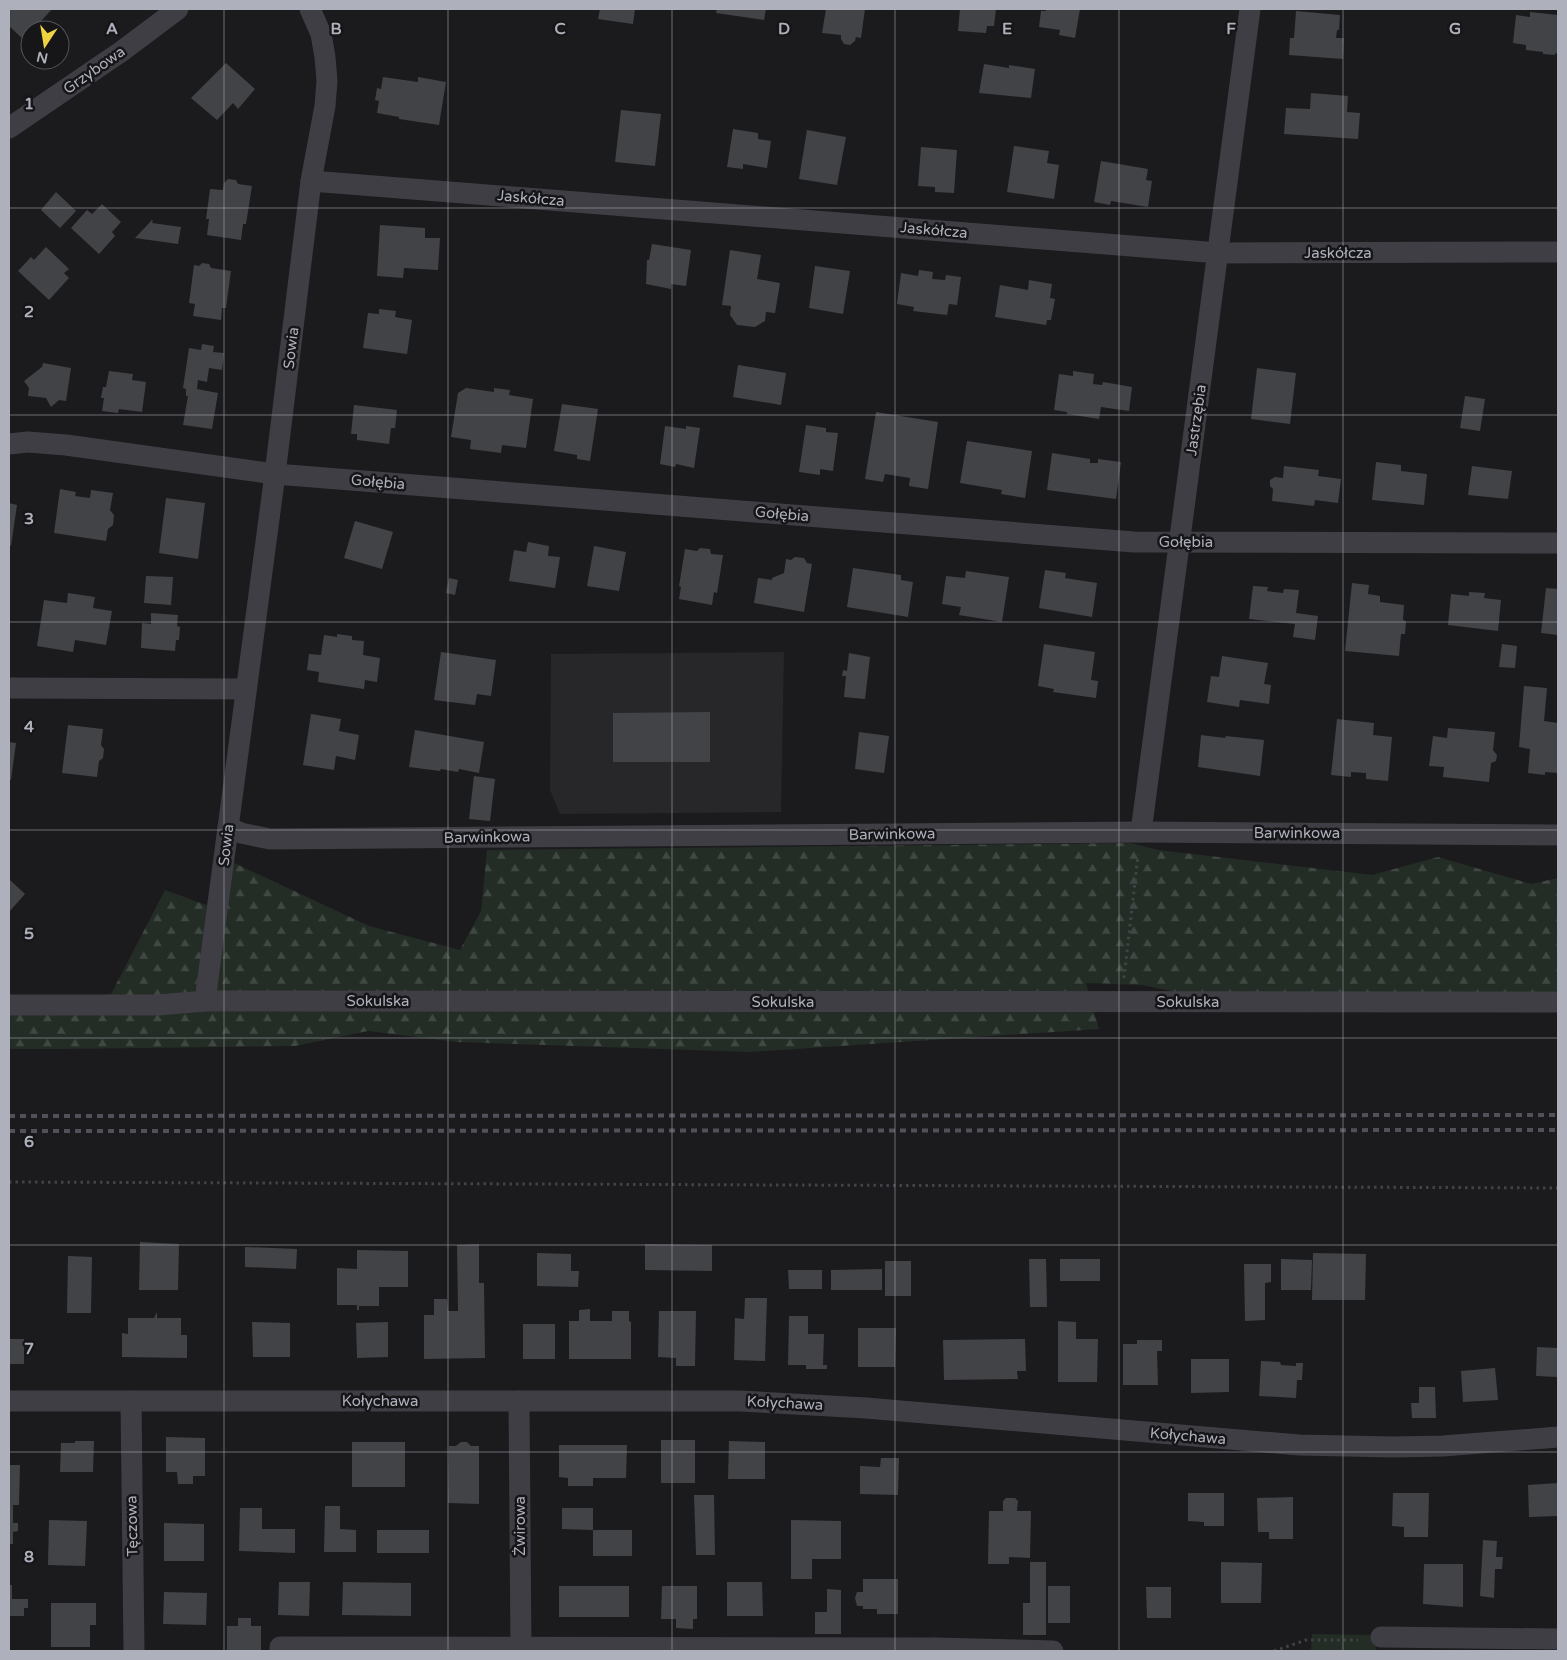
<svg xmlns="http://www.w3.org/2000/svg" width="1567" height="1660" viewBox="0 0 1567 1660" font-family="'Varela Round',sans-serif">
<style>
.built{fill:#27272a}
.forest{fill:url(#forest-firs)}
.park{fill:#232c25}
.building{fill:#424347}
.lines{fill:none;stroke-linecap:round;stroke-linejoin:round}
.path{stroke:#424349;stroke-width:3;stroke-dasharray:2.5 4;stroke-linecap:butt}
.minor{stroke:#3e3e44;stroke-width:21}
.rail{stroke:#515259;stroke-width:4;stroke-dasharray:6 5;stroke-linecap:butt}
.grid{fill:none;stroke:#aeb0bc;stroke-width:1;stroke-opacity:0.55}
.labels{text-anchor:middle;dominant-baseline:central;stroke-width:5;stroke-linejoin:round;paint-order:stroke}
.street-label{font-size:15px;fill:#aeb0bc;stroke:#161618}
.grid-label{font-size:16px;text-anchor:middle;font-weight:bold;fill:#aeb0bc;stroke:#161618;stroke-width:5;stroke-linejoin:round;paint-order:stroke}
</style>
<defs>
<pattern id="forest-firs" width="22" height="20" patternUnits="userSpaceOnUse" patternTransform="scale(1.25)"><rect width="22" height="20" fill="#232c25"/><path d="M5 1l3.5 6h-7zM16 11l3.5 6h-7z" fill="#404843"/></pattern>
</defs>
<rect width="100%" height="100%" fill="#1b1b1d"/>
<path class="built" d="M784 652 781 812 560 814 550 790 551 654Z"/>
<path class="forest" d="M1131 843 1158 850 1372 875 1438 857 1531 884 1558 878V995L1196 996 1142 985 1086 983 1099 1029 749 1052 457 1042 368 1031 295 1046 62 1049H9V1011L111 994 165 890 225 912 232 862 369 926 460 950 481 911 487 850Z"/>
<path class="park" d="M1312 1634 1377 1635 1376 1651H1311Z"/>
<g class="building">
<path d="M9 9H52L33 30H30V33L24 40 9 26Z"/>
<path d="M600 9H635L633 24 598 19Z"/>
<path d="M717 9H766L764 20 716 13Z"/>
<path d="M826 9H865L861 38 856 37 855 41 850 45 844 44 841 39V35L822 33Z"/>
<path d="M960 9H996L994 26H987L986 33 958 31Z"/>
<path d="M1046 9H1080L1075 38 1059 35 1060 30 1039 27 1041 11H1046Z"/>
<path d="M1296 11 1340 15 1339 30H1337L1336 38H1344L1343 59 1289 55 1290 38H1294Z"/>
<path d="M1530 12 1558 15V54L1555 53V55L1543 54V52L1526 50V45L1513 43 1516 15 1530 17Z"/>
<path d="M226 63 255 89 238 109 233 103 217 120 191 98Z"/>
<path d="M984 64 1009 68V65L1035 69 1031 98 979 93Z"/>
<path d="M383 77 418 82V77L446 82 439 125 399 119V117L377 113 379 101 375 100 377 88 381 89Z"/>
<path d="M1311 93 1348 96 1347 112 1360 113 1358 139 1284 134 1286 108 1310 109Z"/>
<path d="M621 110 661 114 655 166 615 162Z"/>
<path d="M733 129 758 133V139L771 141 767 168 743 164V169L727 167Z"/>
<path d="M807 130 846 137 837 185 799 179Z"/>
<path d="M1014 146 1049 151 1047 163 1059 165 1054 199 1007 192Z"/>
<path d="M921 147 957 150 954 193 935 192V187L918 186Z"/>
<path d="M1101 161 1148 169 1146 180 1152 181 1148 207 1111 201 1110 205 1094 202Z"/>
<path d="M228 179 236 180 238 184 252 186 246 224H243L241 240 207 235 209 219H206L210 189 223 190 224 183Z"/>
<path d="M56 192 76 211 60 228 41 210Z"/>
<path d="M102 204 121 222 112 232 115 236 99 254 71 228 87 210 92 214Z"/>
<path d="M152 220 153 221 152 223 181 227 178 244 135 238Z"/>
<path d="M380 225 425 228V238H440L438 270 404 268 403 278 377 276Z"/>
<path d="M652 244 691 250 686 286 671 284V289L646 284 647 260H649Z"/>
<path d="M46 247 69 269 64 273 69 278 49 300 18 271 31 257 34 260Z"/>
<path d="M730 250 761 255 757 279 780 283 775 313 766 312 765 321 755 327 737 325 730 315 731 306 722 305Z"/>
<path d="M202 263 209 264 211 268 231 271 226 308H222L221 320 193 316 195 304 189 303 194 265 199 266Z"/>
<path d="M815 266 850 271 843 314 809 308Z"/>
<path d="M919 270 933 272 932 279 945 280 946 275 961 277 957 305 949 304 947 315 913 311 914 307 897 304 901 273 918 276Z"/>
<path d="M1029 280 1052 284 1050 298 1055 299 1051 320H1047L1046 325 995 317 1000 285 1028 290Z"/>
<path d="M379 309 396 311 395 317 412 320 407 354 363 348 368 313 379 314Z"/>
<path d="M202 344 214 346 213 352 224 353 222 370 209 368 207 382 198 380 197 389 218 393 212 429 183 425 188 396H186V389L183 388 189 348 201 350Z"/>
<path d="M43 363 71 368 66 401 59 400 51 407 46 398 28 396 29 388 24 381 42 367Z"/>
<path d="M738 365 786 373 781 405 733 397Z"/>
<path d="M1257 368 1296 373 1290 424 1251 419Z"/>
<path d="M109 371 133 374 132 380 146 382 142 412 119 409 118 413 102 411 104 398H101L103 387H106Z"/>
<path d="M1073 371 1094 374 1093 384 1102 385 1103 382 1132 387 1129 411 1101 407 1099 419 1067 414V412L1054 410 1059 374 1073 376Z"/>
<path d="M466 388 494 392V388L510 390 509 395 533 399 526 448 502 445 501 453 470 449 471 440 451 437 458 393Z"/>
<path d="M1465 396 1485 399 1480 431 1460 428Z"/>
<path d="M562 404 598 409 590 461 577 459V455L554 451Z"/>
<path d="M354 405 397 410 395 428H391L389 444 357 440V434H351Z"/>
<path d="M876 412 938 422 928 489 909 486 910 478 885 474 883 482 865 479Z"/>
<path d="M806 425 826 428V432L838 433 833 471 820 469V475L799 472Z"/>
<path d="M665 426 686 429V426L700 428 694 468 676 464 675 467 660 464Z"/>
<path d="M967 441 1032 451 1025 498 1001 494 1002 490 960 483Z"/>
<path d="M1052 453 1090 459V463H1098V459L1121 462 1116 499 1047 490Z"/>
<path d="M1376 462 1401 465V471L1427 474 1424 505 1372 500Z"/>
<path d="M1284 466 1319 470 1318 476 1341 479 1338 503 1315 500 1314 506 1272 501 1273 489 1270 486V480L1275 477 1283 478Z"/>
<path d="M1472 466 1512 471 1508 499 1468 495Z"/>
<path d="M60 489 76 492 75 496 90 498 91 490 113 493 110 510 114 515 113 525 108 529 106 541 54 533Z"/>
<path d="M166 498 205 503 198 559 159 553Z"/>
<path d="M9 503 17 505 11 546 9 545Z"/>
<path d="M355 521 393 532 382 569 344 558Z"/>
<path d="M528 542 549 546 548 556 560 557 555 588 509 581 514 550 526 552Z"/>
<path d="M594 546 626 552 619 591 587 586Z"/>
<path d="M700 548 710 549 711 554 723 555 717 593 714 592 712 605 679 599 681 587 679 586 685 549 697 551Z"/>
<path d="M795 557 804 558 807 563 812 564 804 612 754 603 758 578 772 580V578L784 573 786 559 791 560Z"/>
<path d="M853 568 901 575V580L913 582 908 617 847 607Z"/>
<path d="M1045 570 1066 573 1065 578 1097 583 1092 617 1039 608Z"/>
<path d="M966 571 1009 577 1002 622 959 615 961 607 942 604 946 576 965 578Z"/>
<path d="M146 576 173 577 171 605 144 603Z"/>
<path d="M449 578 458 580 455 595 446 593Z"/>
<path d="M1352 583 1369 585 1368 594 1380 596V602L1404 605 1403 620 1406 621 1405 634H1401L1399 656 1345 651Z"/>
<path d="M1253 586 1268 587 1267 591 1283 593 1284 589 1299 590 1296 613 1318 616 1315 640 1293 637 1295 624 1249 619Z"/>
<path d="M1546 588 1558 589V635L1541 633Z"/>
<path d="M1469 592 1485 593 1484 598 1501 600 1498 631 1448 625 1451 594 1469 596Z"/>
<path d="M68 593 95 597 93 608 112 611 106 645 75 640 73 652 37 646 44 600 67 603Z"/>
<path d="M151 613 178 615 177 626 180 627 179 640H176L175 651 141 648 142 623 151 624Z"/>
<path d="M337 634 352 636V640L364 641 363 655 380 658 377 682 365 680 364 689 318 682 319 672 307 670 309 654 321 655 324 635 337 637Z"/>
<path d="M1044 644 1095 652 1091 680 1098 681 1096 698 1053 692 1054 689 1038 686Z"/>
<path d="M1502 644 1517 646 1515 668 1499 667Z"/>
<path d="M441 652 496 660 491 696 477 694 475 705 434 700Z"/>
<path d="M849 653 870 657 865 699 844 697 846 676H842L843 670 847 671Z"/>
<path d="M1222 656 1268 663 1264 684 1271 685 1269 704 1240 700 1239 707 1207 702 1211 676 1219 677Z"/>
<path d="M1524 686 1547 688 1544 721 1558 723V773L1545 772V775L1528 773 1530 749 1519 747Z"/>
<path d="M710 712V762H613V713Z"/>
<path d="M311 714 341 719 339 731 359 735 355 760 336 756 334 770 303 765Z"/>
<path d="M1337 719 1374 723 1373 735 1392 737 1388 781 1366 779V773L1351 772V777L1331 775Z"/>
<path d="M68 725 103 729 101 745 104 749 103 758 99 761 97 777 62 773Z"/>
<path d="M1448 728 1495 732 1493 750 1497 755 1496 761 1491 763 1489 782 1443 777 1444 767 1429 766 1433 736 1447 738Z"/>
<path d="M415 730 484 742 479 773 459 769 458 772 441 769 440 771 409 767Z"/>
<path d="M859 732 889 736 884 773 855 769Z"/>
<path d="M1201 735 1225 738 1226 736 1264 740 1260 776 1198 767Z"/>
<path d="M9 742 16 743 11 780H9Z"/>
<path d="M474 776 495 779 490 821 469 819Z"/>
<path d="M9 879 25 894 9 912Z"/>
<path d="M140 1242 179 1244 178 1290H139Z"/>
<path d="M479 1244V1283H484L485 1358 424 1359V1315H434V1299H447L448 1311H458L457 1245Z"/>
<path d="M645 1244 712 1245V1271L645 1270Z"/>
<path d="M245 1247 297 1249 296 1269 245 1267Z"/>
<path d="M357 1250 408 1251V1287H379V1306H359V1310H357V1305H337V1268L357 1269Z"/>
<path d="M537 1253 571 1254V1271H579L578 1287 537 1286Z"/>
<path d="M1313 1253 1366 1254 1365 1300H1312Z"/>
<path d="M68 1256 92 1257 91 1313H67Z"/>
<path d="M1029 1259H1046L1047 1307H1030Z"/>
<rect x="1060" y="1259" width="40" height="22"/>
<path d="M1281 1259 1312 1260 1311 1290H1281Z"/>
<rect x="885" y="1261" width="26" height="35"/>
<path d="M1244 1264H1271V1282L1265 1283V1320L1245 1321Z"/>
<path d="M882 1269V1290H831V1270Z"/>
<path d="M788 1270H822V1289H789Z"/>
<path d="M745 1298H767L765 1361 734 1360 735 1318 744 1319Z"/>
<path d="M590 1309V1321H612V1311H629V1321L631 1322V1359H569V1321H579V1310Z"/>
<path d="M659 1311H696L695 1366H676V1358L658 1357Z"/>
<path d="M157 1312V1318H181V1335H187V1358L122 1357V1333L128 1334V1318H154Z"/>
<path d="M789 1316H808V1334H824L823 1365H827V1369H806V1365H788Z"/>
<path d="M1058 1321 1076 1322V1339H1098L1097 1382H1058Z"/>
<path d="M252 1322 290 1323V1357H253Z"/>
<path d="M388 1322V1357L357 1358 356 1323Z"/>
<rect x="523" y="1324" width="32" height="35"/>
<path d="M858 1328H896L895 1367H858Z"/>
<rect x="9" y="1339" width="15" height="25"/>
<path d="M1025 1339 1026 1371H1017L1018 1379 944 1380 943 1340Z"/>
<path d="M1137 1340H1162V1351H1157L1158 1385H1123V1344H1137Z"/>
<path d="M1537 1347 1558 1348V1377L1536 1376Z"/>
<path d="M1191 1359H1229V1392L1191 1393Z"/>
<path d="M1261 1361 1280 1362 1281 1365 1296 1366V1363H1303L1302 1380H1297L1296 1398 1259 1396Z"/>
<path d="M1495 1368 1498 1400 1463 1402 1461 1371Z"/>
<path d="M1419 1387H1435L1436 1418H1412L1411 1403H1419Z"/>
<path d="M166 1437 205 1438V1476H193V1484H178L177 1472H166Z"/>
<rect x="661" y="1440" width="34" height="43"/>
<path d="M75 1441H94L93 1472H60L61 1443H75Z"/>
<path d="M729 1441 765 1442V1479H728Z"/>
<rect x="352" y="1442" width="53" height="45"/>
<path d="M461 1442H467L471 1446H479V1504L448 1503 449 1446H456Z"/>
<path d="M559 1445H627L626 1478H593V1486H568V1478L559 1477Z"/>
<path d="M881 1458H899L898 1495 860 1494V1466L880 1467Z"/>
<path d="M9 1465H20L19 1505H13V1523H18V1531L13 1532V1544H9Z"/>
<path d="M1558 1483V1516L1529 1517 1528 1485Z"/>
<path d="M1188 1493H1224V1526H1204V1522L1188 1521Z"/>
<path d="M1393 1493H1429L1428 1537H1404V1527L1392 1526Z"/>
<path d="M694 1495H714L715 1555H696Z"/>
<path d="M1293 1497V1539H1269V1532H1258L1257 1498Z"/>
<path d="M1006 1498H1015L1018 1501 1017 1511H1031L1030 1558 1009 1557V1564H988L989 1511H1003V1501Z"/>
<path d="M325 1506H340V1529L356 1530V1552H324Z"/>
<path d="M240 1508H262V1529H295V1553L239 1551Z"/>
<path d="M562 1508H593V1530H632V1556H593V1530L562 1529Z"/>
<path d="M49 1520 87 1521 85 1566 48 1565Z"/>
<path d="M791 1520 841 1521V1559H812V1579H791Z"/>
<path d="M164 1523 204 1524V1561H164Z"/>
<rect x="377" y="1530" width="52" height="23"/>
<path d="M1483 1540 1497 1541 1496 1557H1503L1502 1569H1495L1494 1598 1480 1596Z"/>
<path d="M1030 1562H1046V1635H1023V1603H1030Z"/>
<path d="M1221 1562 1262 1563 1261 1603H1221Z"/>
<path d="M1424 1564H1463V1607L1423 1604Z"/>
<path d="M863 1579H898V1614H877V1609H863V1606H857L855 1598 857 1592H863Z"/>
<path d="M279 1582H310L309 1616 278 1615Z"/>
<path d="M343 1582 411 1583V1616L342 1615Z"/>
<path d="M727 1582H762L763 1616H727Z"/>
<path d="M9 1585H12V1599H28V1608H24V1616H9Z"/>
<rect x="559" y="1586" width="70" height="31"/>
<path d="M662 1586H697V1619H693V1629L676 1628V1619H661Z"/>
<rect x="1048" y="1586" width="22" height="37"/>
<path d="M1146 1587H1171V1618H1147Z"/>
<path d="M827 1589 841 1590V1634H815V1612H827Z"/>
<path d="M164 1592 207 1593 206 1625 163 1624Z"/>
<path d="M51 1603H96V1625H90V1647H51Z"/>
<path d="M238 1618H251V1626H261V1651H227V1626H238Z"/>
</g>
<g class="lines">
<g class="path">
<path d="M1124 978 1138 855"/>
<path d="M9 1182 1558 1188"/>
<path d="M1274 1651 1306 1640H1358"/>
</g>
<g class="minor">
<path d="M9 128 122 51 178 9"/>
<path d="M311 181 1219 253 1558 252"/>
<path d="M9 444 28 442 66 445 275 474 1134 542 1558 543"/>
<path d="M9 688 245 689"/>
<path d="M228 827 241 833 270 839 1141 832 1558 835"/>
<path d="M1141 832C1177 557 1216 283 1250 9"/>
<path d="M205 1001 275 474 311 181 325 106 327 81 325 57 321 34 310 9"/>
<path d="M9 1005H158L205 1001 1558 1002"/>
<path d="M9 1401H740L866 1408 1299 1445 1393 1447 1443 1446 1558 1437"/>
<path d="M131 1401 134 1651"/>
<path d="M519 1401 521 1651"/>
<path d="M1381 1637 1558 1639"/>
<path d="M280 1651V1647L935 1648"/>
<path d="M935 1651V1648L1053 1651"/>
</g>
<g class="rail">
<path d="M9 1116 1558 1115"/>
<path d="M9 1131 1558 1130"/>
</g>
</g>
<path class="grid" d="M224 9V1651M448 9V1651M672 9V1651M895 9V1651M1119 9V1651M1343 9V1651M9 208H1558M9 415H1558M9 622H1558M9 830H1558M9 1038H1558M9 1245H1558M9 1452H1558"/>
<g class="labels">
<g class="street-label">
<text transform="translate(94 70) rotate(-35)">Grzybowa</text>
<text transform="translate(531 198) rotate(5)">Jaskółcza</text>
<text transform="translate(934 230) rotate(5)">Jaskółcza</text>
<text x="1338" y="253">Jaskółcza</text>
<text transform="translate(291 348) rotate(-83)">Sowia</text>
<text transform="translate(1196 420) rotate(-82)">Jastrzębia</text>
<text transform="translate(378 482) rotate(5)">Gołębia</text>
<text transform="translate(782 514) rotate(5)">Gołębia</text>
<text x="1186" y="542">Gołębia</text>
<text x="1297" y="833">Barwinkowa</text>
<text transform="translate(892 834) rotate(-1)">Barwinkowa</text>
<text transform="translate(487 837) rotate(-1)">Barwinkowa</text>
<text transform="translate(226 845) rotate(-83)">Sowia</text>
<text x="378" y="1001">Sokulska</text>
<text x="783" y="1002">Sokulska</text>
<text x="1188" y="1002">Sokulska</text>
<text x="380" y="1401">Kołychawa</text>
<text transform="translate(785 1403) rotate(3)">Kołychawa</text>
<text transform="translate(1188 1436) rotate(5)">Kołychawa</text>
<text transform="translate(132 1526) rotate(-91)">Tęczowa</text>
<text transform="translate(520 1526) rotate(-90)">Żwirowa</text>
</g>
</g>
<g class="grid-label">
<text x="112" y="34">A</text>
<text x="336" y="34">B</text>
<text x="560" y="34">C</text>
<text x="784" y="34">D</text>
<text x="1007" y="34">E</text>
<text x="1231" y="34">F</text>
<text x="1455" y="34">G</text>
<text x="29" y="109">1</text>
<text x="29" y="317">2</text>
<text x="29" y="524">3</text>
<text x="29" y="732">4</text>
<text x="29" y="939">5</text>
<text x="29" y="1147">6</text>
<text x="29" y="1354">7</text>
<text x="29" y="1562">8</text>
</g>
<rect width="1567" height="1660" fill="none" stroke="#aeb0bc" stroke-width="20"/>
<g transform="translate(45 45) rotate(192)"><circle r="24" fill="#161618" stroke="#53545a"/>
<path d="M0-4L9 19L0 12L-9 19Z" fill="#f0d340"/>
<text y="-8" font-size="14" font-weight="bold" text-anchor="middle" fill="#aeb0bc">N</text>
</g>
</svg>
